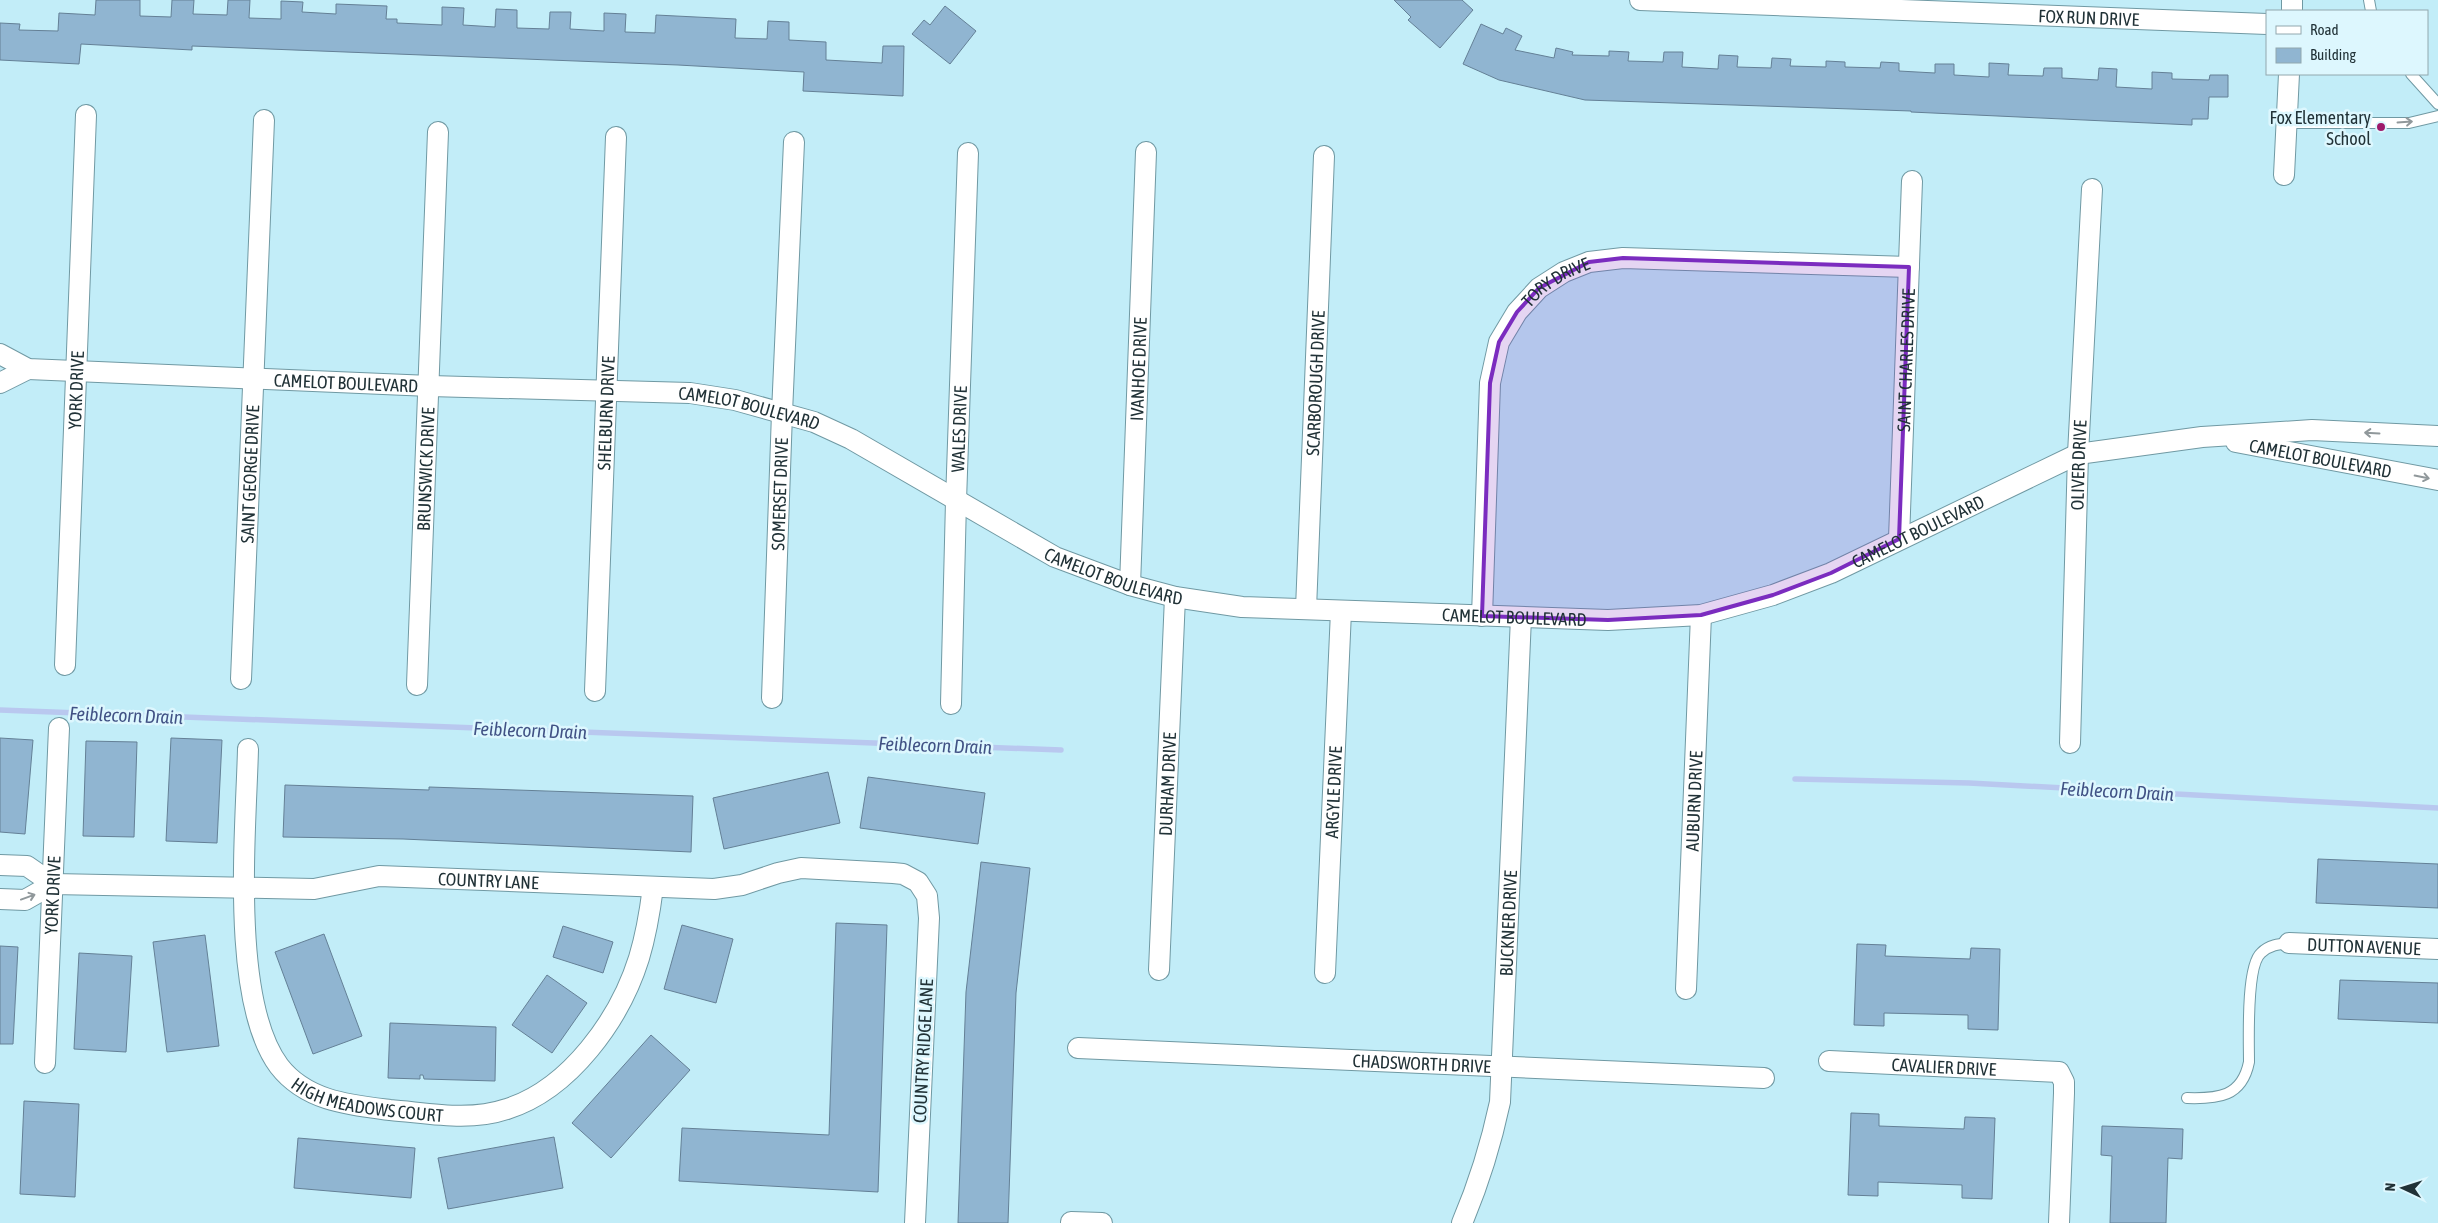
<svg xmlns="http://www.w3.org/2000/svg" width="2438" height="1223" viewBox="0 0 2438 1223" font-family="'Asap Condensed',sans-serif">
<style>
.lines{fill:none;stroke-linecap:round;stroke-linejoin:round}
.stream{stroke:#b9c8ef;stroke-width:5.5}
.building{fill:#90b5d1;stroke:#648096}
.service-casing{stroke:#7099a3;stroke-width:12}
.minor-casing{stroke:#7099a3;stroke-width:22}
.service{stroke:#fff;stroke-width:10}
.minor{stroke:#fff;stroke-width:20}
.oneway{stroke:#90989b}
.marked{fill:#7b2cbf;fill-opacity:0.2;stroke:#7b2cbf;stroke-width:4;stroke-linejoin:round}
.poi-dot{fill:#9e1a6b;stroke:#ddf7fe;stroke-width:2}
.labels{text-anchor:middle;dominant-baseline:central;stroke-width:5;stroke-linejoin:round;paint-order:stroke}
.street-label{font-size:18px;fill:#213237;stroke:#ddf7fe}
.poi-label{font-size:18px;fill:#213237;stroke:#ddf7fe;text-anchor:end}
.water-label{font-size:19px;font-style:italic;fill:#415285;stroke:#ddf7fe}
</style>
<rect width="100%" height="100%" fill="#c2edf8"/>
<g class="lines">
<g class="stream">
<path d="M0 710 1061 750"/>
<path d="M1795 779 1969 783 2438 808"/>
</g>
</g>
<g class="building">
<path d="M96 0H140V16L171 17 172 0H194L193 14 227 15 228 0H250L249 18 281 19V1L303 2 302 12 336 14V4L387 6 386 19H397V23L442 25V7L464 8 463 25 495 27 496 9 517 10V28L549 29 550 12H571L570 29 604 31V13L626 14 625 32 655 33 656 15 736 19 735 38 767 39 768 21 789 22V40L826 42V60L882 63 883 46H904L903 96 803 91 804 72 678 65 192 46V50L81 44 79 64 0 60V23L20 24 19 30 58 31 59 13 95 15Z"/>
<path d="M1394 0H1462L1473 10 1440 48 1408 20 1411 17Z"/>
<path d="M945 6 976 31 950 64 912 34 924 20 930 25Z"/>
<path d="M1481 24 1503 34 1506 28 1522 36 1515 50 1554 58 1556 48 1573 52 1572 55 1609 56V51L1629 52 1628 61 1663 62 1664 52H1683L1682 67 1718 69 1719 55 1738 56 1737 67 1771 68 1772 58 1791 59 1790 66 1826 67V61L1845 62V67L1880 68 1881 62 1899 63V71L1935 73V64H1954V75L1989 77V63L2009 64 2008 75 2043 76 2044 68H2062V78L2098 80 2099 68 2117 69 2116 87 2152 89V72L2172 73V79L2209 80 2210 75H2228V97H2209L2208 119H2192V125L1911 112V111L1585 100 1499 80 1463 64Z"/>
<path d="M0 738 33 740 25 834 0 832Z"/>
<path d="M171 738 222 740 217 843 166 841Z"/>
<path d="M86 741 137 742 134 837 83 836Z"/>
<path d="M828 772 840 823 724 849 713 798Z"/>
<path d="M868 777 985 793 978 844 860 828Z"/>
<path d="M285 785 429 790V787L693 796 691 852 403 839 283 837Z"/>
<path d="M2318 859 2438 864V908L2316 903Z"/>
<path d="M981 862 1030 868 1016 993 1008 1223H958L966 992Z"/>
<path d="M836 923 887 925 878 1192 679 1181 682 1128 829 1135Z"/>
<path d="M682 925 733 939 716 1003 664 989Z"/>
<path d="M563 926 613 942 603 973 553 957Z"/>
<path d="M324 934 362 1036 313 1054 275 952Z"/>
<path d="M205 935 219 1046 167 1052 153 942Z"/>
<path d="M1857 944 1886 945 1885 956 1970 959 1971 948 2000 949 1998 1030 1968 1029V1015L1884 1013V1026L1854 1025Z"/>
<path d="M0 946 18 947 13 1044H0Z"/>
<path d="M79 953 132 956 126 1052 74 1049Z"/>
<path d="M547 975 587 1003 552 1053 512 1025Z"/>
<path d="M2340 980 2438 983V1023L2338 1019Z"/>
<path d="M390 1023 496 1027 495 1081 424 1079 423 1075H420V1079L388 1078Z"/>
<path d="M651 1035 690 1070 611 1158 572 1123Z"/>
<path d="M24 1101 79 1104 75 1197 20 1194Z"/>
<path d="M1851 1113 1879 1114V1126L1964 1129 1965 1117 1995 1118 1992 1199 1962 1198V1185L1878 1182V1196L1848 1195Z"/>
<path d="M2102 1126 2183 1129 2182 1159 2168 1158 2166 1223H2110L2112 1156 2101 1155Z"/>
<path d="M554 1137 563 1188 448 1209 438 1158Z"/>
<path d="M298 1138 415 1148 411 1198 294 1188Z"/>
</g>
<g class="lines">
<g class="service-casing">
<g id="service">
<path d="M2369 0 2371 11"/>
<path d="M2411 74 2438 104"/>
<path d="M2286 123H2409L2438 116"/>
<path d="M2187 1098C2218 1099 2242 1097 2249 1062 2249 1041 2246 966 2261 953 2269 945 2279 944 2289 943"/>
</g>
</g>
<g class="minor-casing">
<g id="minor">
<path id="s1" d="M1640 0 2267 24"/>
<path d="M2292 11V0"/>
<path d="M2284 175 2289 74"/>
<path id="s2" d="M0 354 28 369 430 386 690 393 735 400 814 422 851 439 1055 557 1130 585 1175 597 1242 607 1608 620 1701 615 1773 595 1831 573 2078 454 2202 437 2312 430 2438 436"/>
<path d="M0 383 28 369"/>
<path id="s3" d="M2236 442 2438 480"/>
<path id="s4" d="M1899 539 1912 181"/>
<path id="s5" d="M1130 585 1146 152"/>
<path id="s6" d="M1306 609 1324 156"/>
<path id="s7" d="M1482 616 1490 383 1499 342 1517 312 1539 288 1564 272 1589 262 1623 258 1909 267"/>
<path id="s8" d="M65 665 86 115"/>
<path id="s9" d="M241 679 264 120"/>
<path id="s10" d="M417 685 438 132"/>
<path id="s11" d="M595 691 616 137"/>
<path id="s12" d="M772 698 782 413 794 142"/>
<path id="s13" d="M951 704 956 501 968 153"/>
<path id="s14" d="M2070 743 2078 454 2092 189"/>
<path id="s15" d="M248 749C246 830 230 1000 279 1066 306 1101 349 1105 390 1110 428 1113 469 1122 507 1109 570 1089 620 1019 639 958 646 935 650 911 653 887"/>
<path d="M0 865 27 866 53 884"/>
<path id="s16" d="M0 899 25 900 53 884 314 889 379 876 714 889 742 885 778 873 801 868 893 873 903 874 918 882 927 896 929 918 915 1223"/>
<path id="s17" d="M2289 943 2438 949"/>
<path id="s18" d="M1159 970 1175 597"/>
<path id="s19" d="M1325 973 1341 611"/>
<path id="s20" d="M1686 989 1701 615"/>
<path id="s21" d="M1078 1048 1764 1078"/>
<path id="s22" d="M1829 1061 2059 1072 2064 1082V1093L2059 1223"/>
<path id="s23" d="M45 1063 59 728"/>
<path d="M1071 1222 1102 1223"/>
<path id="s24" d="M1462 1223C1479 1183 1491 1144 1500 1102L1521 617"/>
</g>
</g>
<use href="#service" class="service"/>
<use href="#minor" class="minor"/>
</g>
<defs><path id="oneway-shaft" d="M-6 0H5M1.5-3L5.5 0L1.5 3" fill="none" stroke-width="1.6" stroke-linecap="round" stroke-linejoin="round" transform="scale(1.25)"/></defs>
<g class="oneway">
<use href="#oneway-shaft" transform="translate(2405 122) rotate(-4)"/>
<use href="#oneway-shaft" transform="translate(2372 433) rotate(-177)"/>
<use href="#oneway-shaft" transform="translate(2422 477) rotate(11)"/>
<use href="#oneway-shaft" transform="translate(28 897) rotate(-20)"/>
</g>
<path class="marked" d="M1623 258 1909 267 1899 539 1831 573 1773 595 1701 615 1608 620 1482 616 1490 383 1499 342 1517 312 1539 288 1589 262Z"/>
<circle class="poi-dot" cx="2381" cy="127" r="5"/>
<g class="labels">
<g class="street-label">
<text stroke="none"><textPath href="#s1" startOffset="449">FOX RUN DRIVE</textPath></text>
<text stroke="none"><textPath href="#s7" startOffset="360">TORY DRIVE</textPath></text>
<text stroke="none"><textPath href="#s4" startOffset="179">SAINT CHARLES DRIVE</textPath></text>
<text stroke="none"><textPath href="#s5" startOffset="216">IVANHOE DRIVE</textPath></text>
<text stroke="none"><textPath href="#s2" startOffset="350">CAMELOT BOULEVARD</textPath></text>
<text stroke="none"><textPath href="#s6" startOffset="226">SCARBOROUGH DRIVE</textPath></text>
<text stroke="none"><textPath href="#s8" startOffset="275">YORK DRIVE</textPath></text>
<text stroke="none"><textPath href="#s2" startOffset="755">CAMELOT BOULEVARD</textPath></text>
<text stroke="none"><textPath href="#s11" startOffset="278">SHELBURN DRIVE</textPath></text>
<text stroke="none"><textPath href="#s13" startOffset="275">WALES DRIVE</textPath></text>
<text stroke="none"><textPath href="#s3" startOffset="86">CAMELOT BOULEVARD</textPath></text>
<text stroke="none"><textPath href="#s14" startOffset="278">OLIVER DRIVE</textPath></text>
<text stroke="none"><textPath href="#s10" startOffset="216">BRUNSWICK DRIVE</textPath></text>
<text stroke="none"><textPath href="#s9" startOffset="205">SAINT GEORGE DRIVE</textPath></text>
<text stroke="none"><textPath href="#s12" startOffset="204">SOMERSET DRIVE</textPath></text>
<text stroke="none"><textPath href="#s2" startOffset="1985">CAMELOT BOULEVARD</textPath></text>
<text stroke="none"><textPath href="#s2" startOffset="1160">CAMELOT BOULEVARD</textPath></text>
<text stroke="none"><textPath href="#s2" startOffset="1565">CAMELOT BOULEVARD</textPath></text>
<text stroke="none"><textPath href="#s18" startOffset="186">DURHAM DRIVE</textPath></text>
<text stroke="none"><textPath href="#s19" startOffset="181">ARGYLE DRIVE</textPath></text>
<text stroke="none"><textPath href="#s20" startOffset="188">AUBURN DRIVE</textPath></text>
<text stroke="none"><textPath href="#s16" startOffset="494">COUNTRY LANE</textPath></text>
<text stroke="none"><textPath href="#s23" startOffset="168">YORK DRIVE</textPath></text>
<text stroke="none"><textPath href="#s24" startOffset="306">BUCKNER DRIVE</textPath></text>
<text stroke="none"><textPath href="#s17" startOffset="75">DUTTON AVENUE</textPath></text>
<text transform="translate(923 1051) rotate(-87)">COUNTRY RIDGE LANE</text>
<text stroke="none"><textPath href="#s21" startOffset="344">CHADSWORTH DRIVE</textPath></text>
<text stroke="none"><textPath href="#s22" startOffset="115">CAVALIER DRIVE</textPath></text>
<text stroke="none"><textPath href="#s15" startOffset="422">HIGH MEADOWS COURT</textPath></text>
</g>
<g class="poi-label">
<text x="2371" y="117">Fox Elementary<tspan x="2371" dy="21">School</tspan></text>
</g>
<g class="water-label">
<text transform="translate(126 715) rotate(2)">Feiblecorn Drain</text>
<text transform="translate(530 730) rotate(2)">Feiblecorn Drain</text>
<text transform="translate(935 745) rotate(2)">Feiblecorn Drain</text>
<text transform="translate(2117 791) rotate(3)">Feiblecorn Drain</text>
</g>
</g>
<rect x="2266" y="10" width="162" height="65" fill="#ddf7fe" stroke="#92a8ae"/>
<rect x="2276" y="26" width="25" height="8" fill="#ffffff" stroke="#92a8ae"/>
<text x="2310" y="35" font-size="15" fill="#213237">Road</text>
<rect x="2276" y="48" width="25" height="15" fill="#90b5d1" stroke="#92a8ae"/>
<text x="2310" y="60" font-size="15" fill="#213237">Building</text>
<g transform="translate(2403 1188) rotate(274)" stroke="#ddf7fe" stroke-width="4" paint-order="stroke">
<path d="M0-4L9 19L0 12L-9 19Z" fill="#213237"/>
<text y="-8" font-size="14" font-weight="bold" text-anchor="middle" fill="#213237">N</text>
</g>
</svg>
